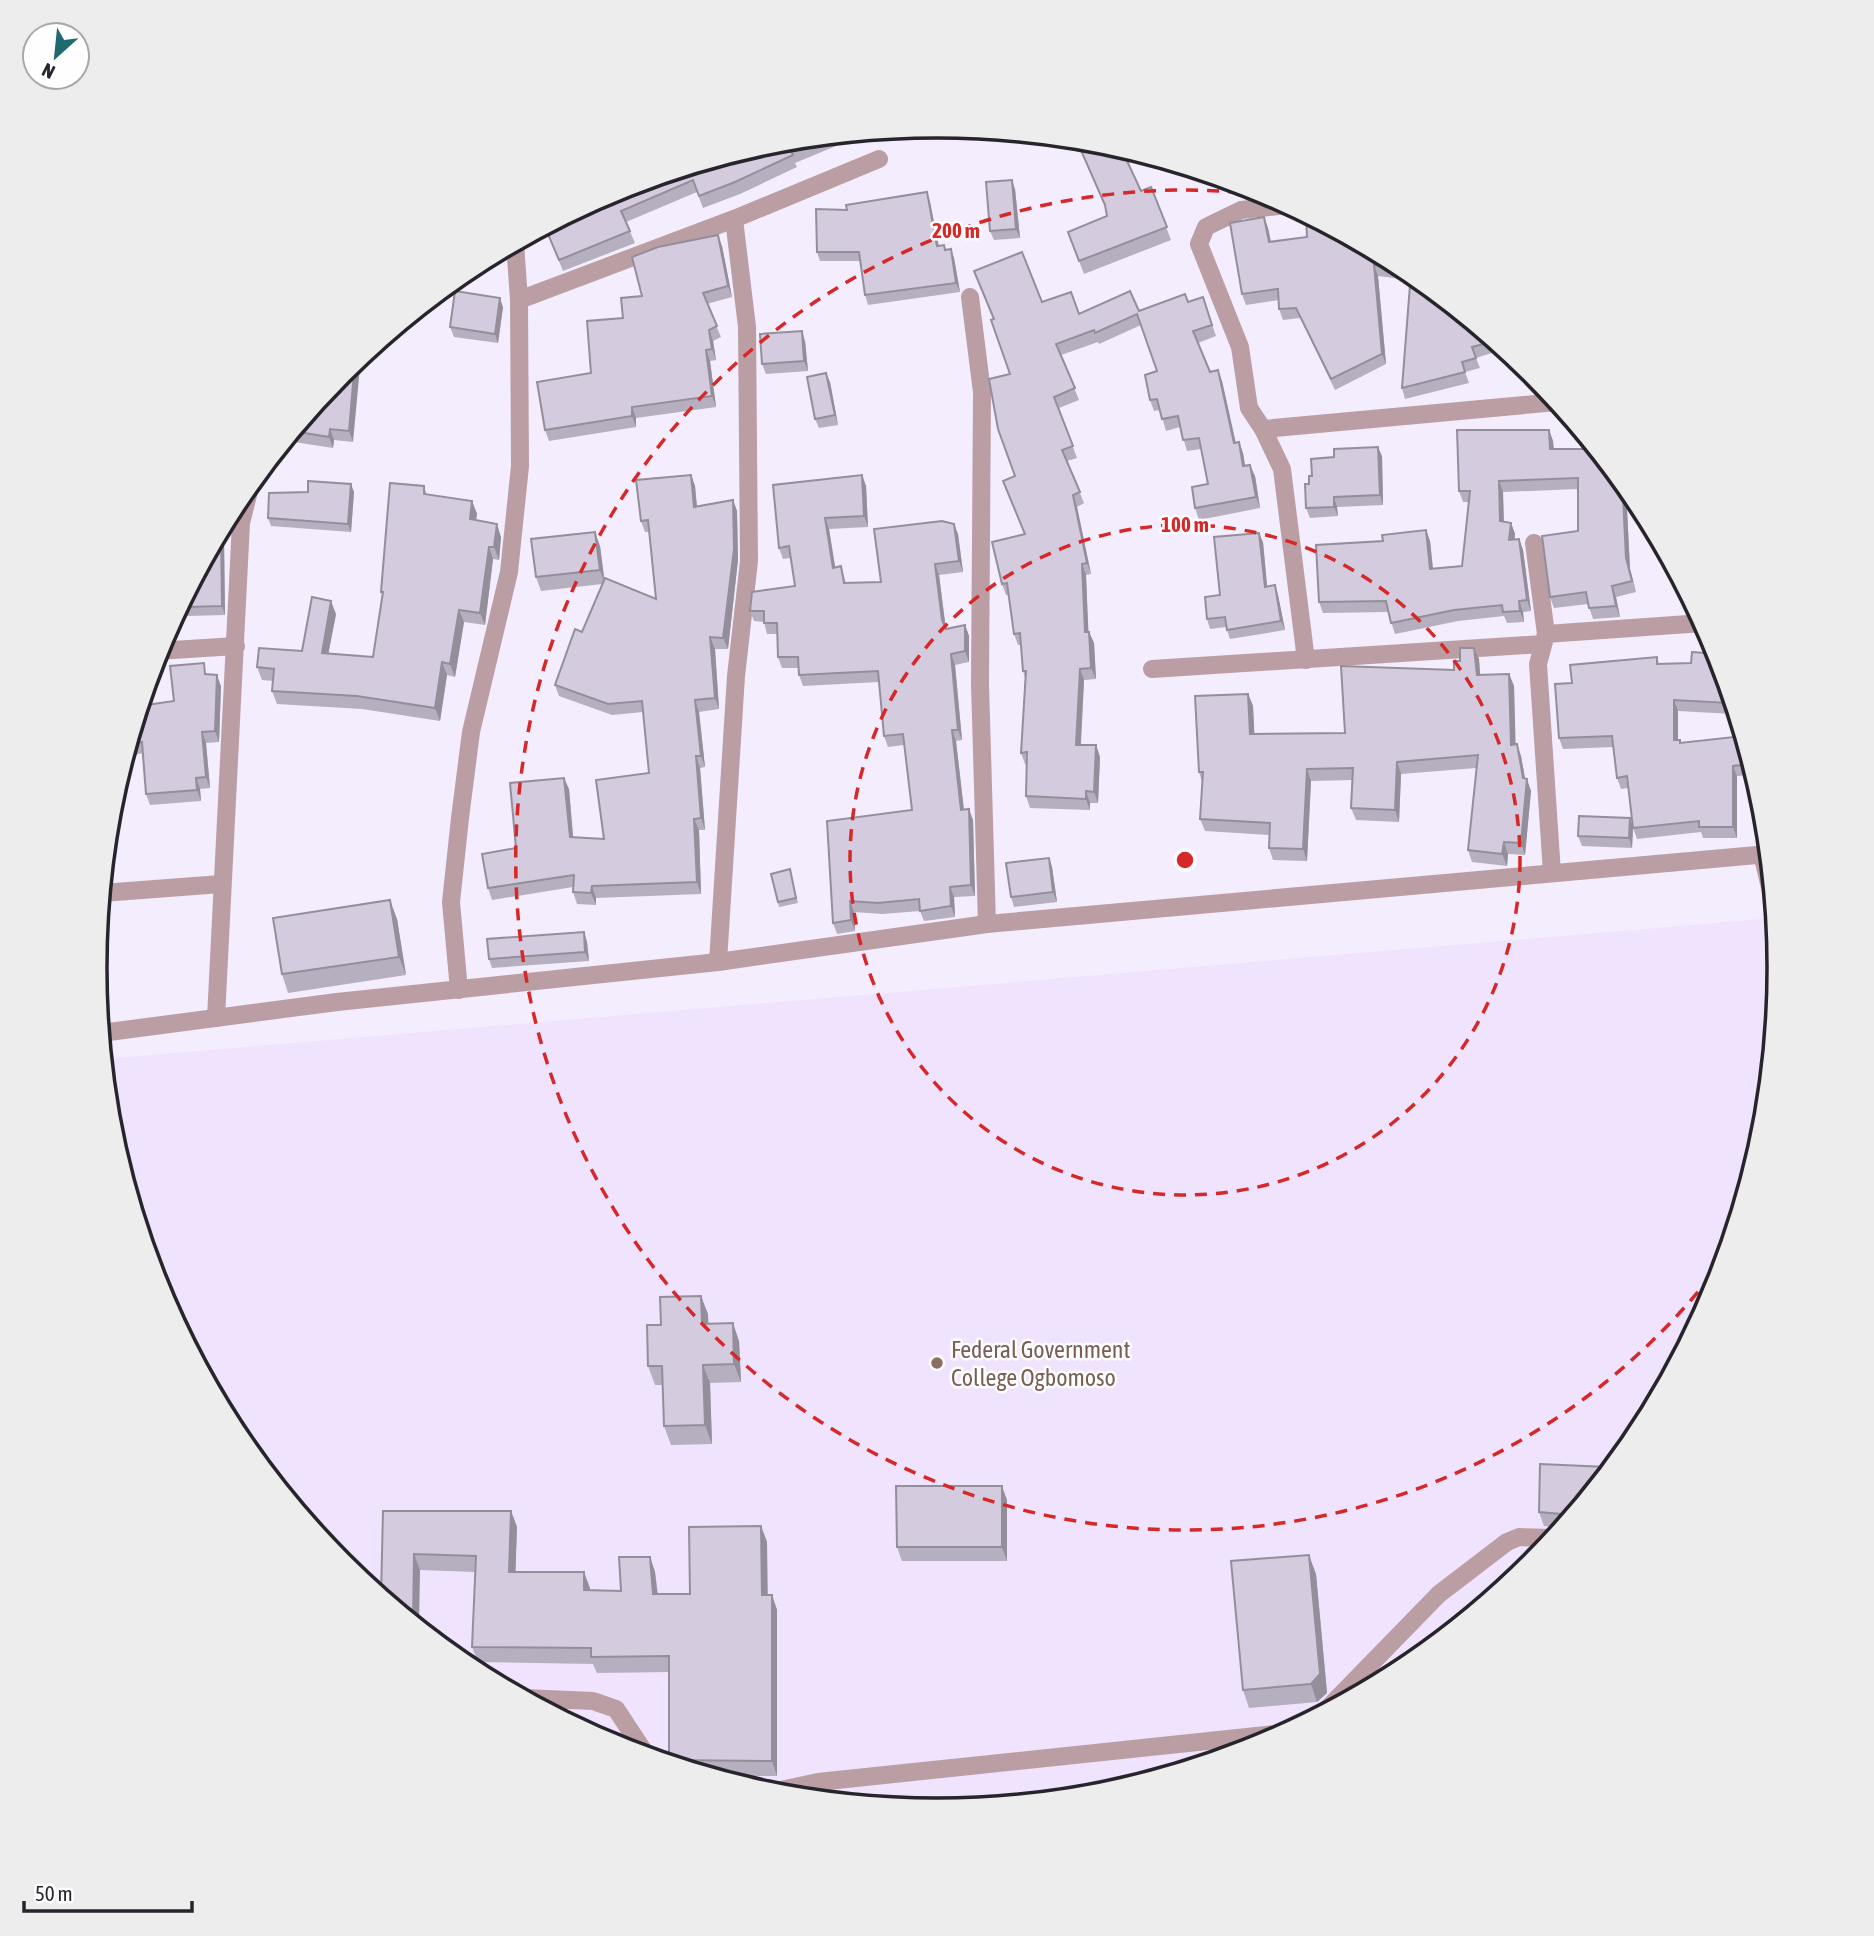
<svg xmlns="http://www.w3.org/2000/svg" width="1874" height="1936" viewBox="0 0 1874 1936" font-family="'Asap Condensed',sans-serif">
<style>
.built{fill:#efe3fe}
.lines{fill:none;stroke-linecap:round;stroke-linejoin:round}
.street{stroke:#bb9ea4;stroke-width:18}
.wall{fill:#b6afbf}
.shaded-wall{fill:#948e9b}
.building{fill:#d4cbde;stroke:#948e9b;stroke-width:2}
.ring{fill:none;stroke:#d62828;stroke-width:3.5;stroke-dasharray:12 9}
.education-dot{fill:#8d6e63;stroke:#fefefe;stroke-width:2.5}
.labels{text-anchor:middle;dominant-baseline:central;stroke-width:5;stroke-linejoin:round;paint-order:stroke}
.education-label{font-size:24px;fill:#785e54;stroke:#fefefe;text-anchor:start}
.rim{fill:none;stroke:#28242c;stroke-width:3.5}
.centre{fill:#d62828;stroke:#fefefe;stroke-width:3.5}
.ring-label{font-size:21px;text-anchor:middle;font-weight:bold;fill:#d62828;stroke:#fefefe;stroke-width:5;stroke-linejoin:round;paint-order:stroke}
</style>
<rect width="100%" height="100%" fill="#f4edfd"/>
<path class="built" d="M1775 918 1779 968 1763 1133 1715 1291 1637 1436 1532 1564 1405 1669 1259 1747 1101 1794 937 1810 772 1794 614 1746 469 1668 341 1563 236 1436 158 1290 111 1132 104 1059Z"/>
<g class="lines">
<g class="street">
<path d="M1288 205 1241 210 1206 227 1199 244 1240 347 1249 408 1263 429 1282 469 1306 660"/>
<path d="M970 297 982 392 980 684 987 924"/>
<path d="M519 300 734 219 879 159"/>
<path d="M1263 429 1557 402"/>
<path d="M1534 543 1546 634"/>
<path d="M157 651 236 646"/>
<path d="M1152 669 1542 644"/>
<path d="M1762 854 1773 900"/>
<path d="M1552 873 1538 664 1546 634 1703 623"/>
<path d="M102 893 221 884"/>
<path d="M718 962 736 676 749 561 747 327 734 219"/>
<path d="M459 990 451 902 460 818 471 732 509 572 520 466 519 300 515 243"/>
<path d="M216 1018 241 523 251 483"/>
<path d="M101 1033 337 1002 718 962 987 924 1768 854"/>
<path d="M524 1698 593 1701 616 1709 647 1756"/>
<path d="M1324 1712 1439 1594 1507 1542 1519 1537 1554 1538"/>
<path d="M767 1793 818 1782 1284 1733"/>
</g>
</g>
<g class="wall">
<path d="M832 136 836 146 795 163 797 167 740 194 703 208 697 192 626 222 635 243 563 271 545 227 773 142Z"/>
<path d="M1076 139 1141 191 1151 187 1171 240 1084 274 1068 232 1107 216 1106 208Z"/>
<path d="M1225 179 1237 183 1229 187Z"/>
<path d="M1015 189 1020 238 994 240 990 231Z"/>
<path d="M930 202 939 246 944 245 946 250 954 258 960 292 868 305 865 295 860 261H820L817 252 847 210Z"/>
<path d="M1264 217 1268 228 1271 242 1405 268 1504 349 1476 358 1480 368 1465 372 1469 383 1405 399 1402 388 1410 280 1378 276 1386 364 1335 390 1300 318 1283 320 1279 309V300L1246 305 1242 294Z"/>
<path d="M722 246 732 297 707 304 721 337 713 341 716 360 710 361 716 407 636 418V427L549 441 545 430 591 373 623 318 642 296Z"/>
<path d="M1203 297 1216 336 1198 343 1210 372 1222 381 1236 443 1239 442 1243 453 1245 466 1255 476 1260 508 1199 520 1195 508 1208 484 1201 449 1187 451 1180 427 1166 431 1160 410 1154 411 1150 400 1157 371 1141 325 1099 344 1098 342 1061 355 1079 400 1059 408 1077 458 1067 461 1084 503 1077 507 1091 574 1086 575 1088 632H1089L1094 643 1096 679 1084 680 1081 745H1096L1100 757 1098 803H1090V810L1030 808 1026 796 1027 764H1025L1021 753 1025 678 1023 671 1021 645H1018L1014 634 1009 595H1006L1002 584 1025 535 1003 481 1015 476 1010 374 1042 302 1079 314 1139 311 1188 302Z"/>
<path d="M503 307 498 343 454 337 450 327Z"/>
<path d="M805 341 808 371 766 374 762 364Z"/>
<path d="M342 372 353 442 334 440 333 448 294 442 291 434Z"/>
<path d="M830 382 838 425 819 428 815 419Z"/>
<path d="M1549 430 1553 441 1554 449 1630 491V508L1627 509 1630 569 1636 592 1616 597 1620 617 1593 619 1588 604 1554 608 1550 597 1578 531V489L1503 492 1504 522 1511 523 1515 534V540L1519 539 1523 550 1531 611 1523 612 1524 622 1507 623 1504 616 1458 621 1395 634 1388 612 1323 613 1319 602 1383 541 1426 530 1430 541 1433 568 1462 566 1469 502H1463L1459 491Z"/>
<path d="M1382 456 1383 505 1337 507 1338 516 1310 518 1306 508 1309 484 1312 476Z"/>
<path d="M691 475 695 486 697 507 733 500 737 511 738 560 728 649H715L719 709 699 712 705 767 700 768 705 830H699L701 894 596 898V905L577 904 573 892V887L492 900 488 888 516 848 569 789 573 837 604 839 649 773 643 712 612 715 559 696 555 685 582 632 602 584 541 591 536 577 600 546 604 579 656 599 649 532H645L641 521Z"/>
<path d="M862 475 866 486 868 527 829 529 835 567 841 566 846 583 881 582 958 534 963 572 939 575 946 629 965 625 969 636V662L955 665 962 740 956 741 964 809 973 820 975 896 954 897 955 917 924 921 920 911 882 914 854 912 855 931 837 934 833 923 912 810 904 745 888 747 884 736 879 682 803 686 799 675V668H782L778 657V634H767L764 622 754 621 750 611 795 586 790 558 783 559 779 548Z"/>
<path d="M424 486 427 495 472 501 477 514 476 520 501 537 499 560 493 559 485 625 464 622 455 677 447 675 440 721 362 709 277 704 272 691 273 681 262 680 257 667 302 651 336 614 328 654 373 657 383 597 381 592Z"/>
<path d="M354 492 351 532 271 526 268 518Z"/>
<path d="M221 531 224 539 225 615 187 616 184 607Z"/>
<path d="M1263 542 1267 587 1278 595 1285 630 1230 639 1226 627 1210 629 1207 619 1220 595Z"/>
<path d="M1673 566 1692 601 1681 603 1676 589Z"/>
<path d="M1474 648 1479 659 1480 675 1509 674 1514 686 1515 744 1521 756 1525 778 1531 791 1525 855 1508 854 1507 866 1472 862 1468 850 1476 768 1401 774 1399 822 1356 820 1351 808 1352 780 1311 781 1307 861 1273 860 1269 848V835L1205 831 1200 819 1202 782 1199 772 1248 694 1253 706 1254 734 1345 733 1454 670 1460 661Z"/>
<path d="M1718 654 1734 706 1733 714 1678 711V740L1681 743 1743 736 1754 775 1737 776V838H1703L1701 832 1637 839 1633 828 1628 788 1621 789 1617 778 1613 747 1563 749 1559 738 1572 683 1657 657 1659 664 1691 663Z"/>
<path d="M208 675 221 686 219 742 206 743 210 788 200 789 201 801 150 805 146 794 143 753 134 755 130 741Z"/>
<path d="M1630 818 1633 828 1632 848 1582 846 1578 836Z"/>
<path d="M1049 858 1052 867 1057 902 1014 907 1011 897Z"/>
<path d="M791 874 798 903 779 907 778 902Z"/>
<path d="M397 919 406 975 288 993 282 974Z"/>
<path d="M584 932 587 942 589 961 492 968 489 959Z"/>
<path d="M708 1314V1324L739 1341 741 1382 710 1383 712 1444 671 1445 664 1426 662 1385H655L648 1366 661 1325Z"/>
<path d="M1609 1471 1562 1528 1544 1526 1539 1512Z"/>
<path d="M1007 1500V1561H902L897 1547Z"/>
<path d="M383 1511H511L517 1527 515 1572 590 1588V1590L621 1591 650 1557 655 1572 658 1594H690L761 1526 767 1542V1595H772L777 1610V1776H712L670 1763 669 1760V1672L597 1673 593 1664 478 1662 472 1647 475 1572 420 1570Z"/>
<path d="M1316 1574 1327 1693 1317 1702 1249 1708 1243 1690Z"/>
</g>
<g class="shaded-wall">
<path d="M1012 180 1015 189 1020 238 1016 229Z"/>
<path d="M927 192 930 202 940 255 937 246Z"/>
<path d="M1264 217 1268 228 1273 252 1269 242Z"/>
<path d="M718 235 722 246 732 297 728 286Z"/>
<path d="M951 249 954 258 960 292 956 283Z"/>
<path d="M1374 265 1378 276 1386 364 1382 354Z"/>
<path d="M500 298 503 307 498 343 495 334Z"/>
<path d="M709 330 713 341 716 360 712 349Z"/>
<path d="M802 331 805 341 808 371 804 361Z"/>
<path d="M706 350 710 361 716 407 712 396Z"/>
<path d="M361 356 353 442 349 431 355 361Z"/>
<path d="M1218 370 1222 381 1238 454 1234 443Z"/>
<path d="M826 373 830 382 838 425 835 415Z"/>
<path d="M632 407 636 418V427L632 416Z"/>
<path d="M330 429 334 440 333 448 329 437Z"/>
<path d="M1549 430 1553 441 1554 460 1550 449Z"/>
<path d="M1239 442 1243 453 1247 477 1243 466Z"/>
<path d="M1378 447 1382 456 1383 505 1380 495Z"/>
<path d="M1250 465 1255 476 1260 508 1256 497Z"/>
<path d="M691 475 695 486 698 519 694 507Z"/>
<path d="M862 475 866 486 868 527 864 516Z"/>
<path d="M1499 481 1503 492 1504 532 1500 521Z"/>
<path d="M351 484 354 492 351 532 348 524Z"/>
<path d="M1626 486 1630 491V508L1626 497Z"/>
<path d="M1073 495 1077 507 1091 574 1087 563Z"/>
<path d="M1334 497 1337 507 1338 516 1334 507Z"/>
<path d="M1623 497 1627 509 1630 569 1636 592 1626 558Z"/>
<path d="M733 500 737 511 738 560 728 649 723 638Z"/>
<path d="M472 501 477 514 474 532 470 519Z"/>
<path d="M825 518 829 529 837 579 833 568Z"/>
<path d="M1511 523 1515 534 1513 551 1509 540Z"/>
<path d="M497 524 501 537 499 560 494 547Z"/>
<path d="M954 524 958 534 963 572 959 561Z"/>
<path d="M1426 530 1430 541 1434 580 1430 569Z"/>
<path d="M221 531 224 539 225 615 222 606Z"/>
<path d="M595 532 600 546 605 584 600 570Z"/>
<path d="M1259 533 1263 542 1268 596 1265 587Z"/>
<path d="M1519 539 1523 550 1531 611 1527 600Z"/>
<path d="M489 547 493 559 485 625 480 613Z"/>
<path d="M935 564 939 575 946 631 942 620Z"/>
<path d="M1082 564 1086 575 1089 644 1085 632Z"/>
<path d="M1275 585 1278 595 1285 630 1281 621Z"/>
<path d="M1612 586 1616 597 1620 617 1616 606Z"/>
<path d="M331 601 336 614 326 666 322 653Z"/>
<path d="M1519 601 1523 612 1524 622 1520 611Z"/>
<path d="M459 610 464 622 455 677 450 664Z"/>
<path d="M965 625 969 636V662L965 651Z"/>
<path d="M1089 632 1094 643 1096 679 1091 668Z"/>
<path d="M710 637 715 649 719 709 715 698Z"/>
<path d="M1474 648 1479 659 1481 687 1477 675Z"/>
<path d="M951 654 955 665 962 740 958 730Z"/>
<path d="M442 662 447 675 440 721 435 708Z"/>
<path d="M1080 669 1084 680 1080 756 1076 745Z"/>
<path d="M1509 674 1514 686 1516 757 1511 745Z"/>
<path d="M217 675 221 686 219 742 215 731Z"/>
<path d="M1248 694 1253 706 1255 746 1250 734Z"/>
<path d="M1730 694 1734 706 1733 714 1729 703Z"/>
<path d="M695 700 699 712 705 767 701 756Z"/>
<path d="M1674 700 1678 711V751L1674 740Z"/>
<path d="M952 730 956 741 965 821 961 810Z"/>
<path d="M202 732 206 743 210 788 206 777Z"/>
<path d="M1517 744 1521 756 1526 784 1527 779 1531 791 1525 855 1521 843 1523 778Z"/>
<path d="M1096 745 1100 757 1098 803 1094 792Z"/>
<path d="M696 756 700 768 705 830 701 818Z"/>
<path d="M1397 762 1401 774 1399 822 1395 810Z"/>
<path d="M1733 766 1737 776V838L1733 827Z"/>
<path d="M1307 769 1311 781 1307 861 1303 849Z"/>
<path d="M196 778 200 789 201 801 197 790Z"/>
<path d="M564 778 569 789 574 848 570 837Z"/>
<path d="M1086 791 1090 803V810L1086 799Z"/>
<path d="M969 809 973 820 975 896 971 885Z"/>
<path d="M1630 818 1633 828 1632 848 1629 838Z"/>
<path d="M694 819 699 830 701 894 697 882Z"/>
<path d="M1504 842 1508 854 1507 866 1502 854Z"/>
<path d="M1049 858 1052 867 1057 902 1053 892Z"/>
<path d="M592 886 596 898V905L591 893Z"/>
<path d="M950 887 954 897 955 917 951 906Z"/>
<path d="M390 900 397 919 406 975 399 957Z"/>
<path d="M850 901 854 912 855 931 851 920Z"/>
<path d="M584 932 587 942 589 961 585 952Z"/>
<path d="M701 1296 708 1314 709 1342 702 1324Z"/>
<path d="M733 1323 739 1341 741 1382 734 1364Z"/>
<path d="M703 1365 710 1383 712 1444 705 1425Z"/>
<path d="M1002 1486 1007 1500V1561L1002 1547Z"/>
<path d="M511 1511 517 1527 515 1588 509 1572Z"/>
<path d="M761 1526 767 1542 768 1610 762 1595Z"/>
<path d="M414 1554 420 1570 419 1627 413 1622Z"/>
<path d="M1309 1555 1316 1574 1327 1693 1317 1702 1311 1684Z"/>
<path d="M650 1557 655 1572 659 1610 653 1594Z"/>
<path d="M584 1572 590 1588V1606L584 1590Z"/>
<path d="M772 1595 777 1610V1776L772 1761Z"/>
</g>
<g class="building">
<path d="M828 136 791 151 793 155 735 182 699 196 693 180 621 211 630 231 559 260 545 227 615 189 773 142Z"/>
<path d="M1076 139 1102 142 1121 148 1141 191 1151 187 1167 227 1079 261 1068 232 1107 216 1105 205Z"/>
<path d="M1012 180 1016 229 990 231 986 182Z"/>
<path d="M927 192 937 246 944 245 945 250 951 249 956 283 865 295 859 252H817L816 209 847 210 846 205Z"/>
<path d="M1306 215 1407 269 1374 265 1382 354 1331 379 1296 308 1279 309 1278 289 1242 294 1230 223 1264 217 1269 242 1307 237Z"/>
<path d="M718 235 728 286 703 293 717 326 709 330 712 349 706 350 712 396 632 407V416L545 430 537 382 591 373 587 321 623 318 621 298 642 296 632 257 658 247Z"/>
<path d="M1022 252 1042 302 1071 292 1079 314 1130 291 1139 311 1185 294 1188 302 1203 297 1212 325 1193 331 1210 372 1218 370 1234 443 1239 442 1243 466 1250 465 1256 497 1195 508 1192 487 1208 484 1199 438 1183 440 1178 416 1162 419 1157 399 1150 400 1145 375 1157 371 1137 314 1095 333 1094 330 1056 344 1075 388 1054 397 1073 446 1062 450 1080 492 1073 495 1087 563 1082 564 1085 632H1089L1091 668 1080 669 1076 745H1096L1094 792 1086 791V799L1026 796 1027 752 1021 753 1026 671H1023L1020 633 1014 634 1007 583 1002 584 992 542 1025 534 1003 481 1015 476 998 429 989 379 1010 374 991 320 994 319 974 271Z"/>
<path d="M1411 272 1494 341 1472 347 1476 358 1462 362 1465 372 1402 388Z"/>
<path d="M455 291 500 298 495 334 450 327Z"/>
<path d="M802 331 804 361 762 364 760 334Z"/>
<path d="M355 361 349 431 330 429 329 437 293 431 342 372Z"/>
<path d="M826 373 835 415 815 419 807 377Z"/>
<path d="M1457 430H1549L1550 449H1596L1626 486V497H1623L1626 558 1632 581 1612 586 1616 606 1589 608 1586 592 1550 597 1542 536 1578 531V478L1499 481 1500 521 1511 523 1509 540 1519 539 1527 600 1519 601 1520 611 1503 612 1502 605 1454 610 1391 623 1386 601 1319 602 1316 545 1383 541 1382 535 1426 530 1430 569 1462 566 1470 491H1459Z"/>
<path d="M1378 447 1380 495 1334 497V507L1306 508 1305 484H1309V476H1312L1311 459 1334 457V449Z"/>
<path d="M691 475 694 507 733 500 734 549 723 638 710 637 715 698 695 700 701 756H696L701 818 694 819 697 882 592 886 591 893 573 892 574 875 488 888 482 854 516 848 510 783 564 778 570 837 604 839 596 780 649 773 642 701 608 704 555 685 575 629 582 632 605 578 656 599 648 520 641 521 636 480Z"/>
<path d="M862 475 864 516 825 518 833 568 841 566 844 583 881 582 874 529 942 521 954 524 959 561 935 564 942 620 946 629 965 625V651L951 654 958 730H952L961 810 969 809 971 885 950 887 951 906 920 911 919 899 878 903 850 901 851 920 833 923 827 821 912 810 903 734 884 736 878 671 799 675 798 657H778L777 623H764V611H750L752 592 795 586 789 546 779 548 773 485Z"/>
<path d="M308 481 351 484 348 524 268 518 269 493 308 492Z"/>
<path d="M390 483 424 486V494L472 501 470 519 497 524 494 547H489L480 613 459 610 450 664 442 662 435 708 357 696 272 691 274 669 257 667 259 648 302 651 312 597 331 601 322 653 373 657 383 592H381Z"/>
<path d="M220 531H221L222 606 184 607 183 599Z"/>
<path d="M595 532 600 570 536 577 531 539Z"/>
<path d="M1259 533 1265 587 1275 585 1281 621 1227 630 1225 617 1207 619 1205 597 1220 595 1214 537Z"/>
<path d="M1673 566 1684 588 1676 589Z"/>
<path d="M1460 648H1474L1477 675 1509 674 1511 745 1517 744 1523 778 1527 779 1521 843 1504 842 1502 854 1468 850 1478 755 1397 762 1395 810 1351 808 1353 768 1307 769 1303 849 1269 848 1270 823 1200 819 1203 772H1199L1195 696 1248 694 1250 734 1345 733 1341 666 1454 670V661H1460Z"/>
<path d="M1692 652 1718 654 1730 694 1729 703 1674 700V740H1680V743L1743 736 1751 764 1733 766V827H1699V821L1633 828 1627 776 1617 778 1612 736 1559 738 1555 684 1572 683 1570 665 1657 657V664L1691 663Z"/>
<path d="M204 663 205 674 217 675 215 731 202 732 206 777 196 778 197 790 146 794 142 742 130 744V741L140 706 174 701 170 666Z"/>
<path d="M1579 816 1630 818 1629 838 1578 836Z"/>
<path d="M1049 858 1053 892 1011 897 1006 863Z"/>
<path d="M790 869 796 898 778 902 771 874Z"/>
<path d="M390 900 399 957 282 974 273 918Z"/>
<path d="M584 932 585 952 489 959 487 939Z"/>
<path d="M701 1296 702 1324 733 1323 734 1364 703 1365 705 1425 664 1426 662 1366H648L647 1325H661L660 1297Z"/>
<path d="M1540 1464 1607 1467V1474L1573 1515 1539 1512Z"/>
<path d="M896 1486H1002V1547H897Z"/>
<path d="M383 1511H511L509 1572H584V1590L621 1591 619 1557H650L653 1594H690L689 1527 761 1526 762 1595H772V1761L669 1760V1656L591 1657V1648L472 1647 476 1556 414 1554 413 1622 381 1596Z"/>
<path d="M1309 1555 1320 1674 1311 1684 1243 1690 1231 1561Z"/>
</g>
<g class="ring">
<circle cx="1185" cy="860" r="335"/>
<path d="M1724 1259A670 670 0 1 1 1267 195"/>
</g>
<circle class="education-dot" cx="937" cy="1363" r="7"/>
<g class="labels">
<g class="education-label">
<text x="951" y="1349">Federal Government<tspan x="951" dy="28">College Ogbomoso</tspan></text>
</g>
</g>
<path d="M0 0H1874V1936H0ZM107 968a830 830 0 1 1 1660 0a830 830 0 1 1-1660 0Z" fill="#ededed" fill-rule="evenodd"/>
<path class="rim" d="M107 968a830 830 0 1 1 1660 0a830 830 0 1 1-1660 0Z"/>
<circle cx="1185" cy="860" r="10" class="centre"/>
<g class="ring-label">
<text x="956" y="238">200 m</text>
<text x="1185" y="532">100 m</text>
</g>
<g transform="translate(56 56) rotate(207)"><circle r="33" fill="#fefefe" stroke="#a8a7aa" stroke-width="2"/>
<path d="M0-5L12 26L0 18L-12 26Z" fill="#1e6a71"/>
<text y="-10" font-size="19" font-weight="bold" text-anchor="middle" fill="#28242c">N</text>
</g>
<path d="M24 1901v10h168v-10" fill="none" stroke="#28242c" stroke-width="3.5"/>
<text x="35" y="1901" font-size="21" fill="#28242c" stroke="#fefefe" stroke-width="5" paint-order="stroke">50 m</text>
</svg>
